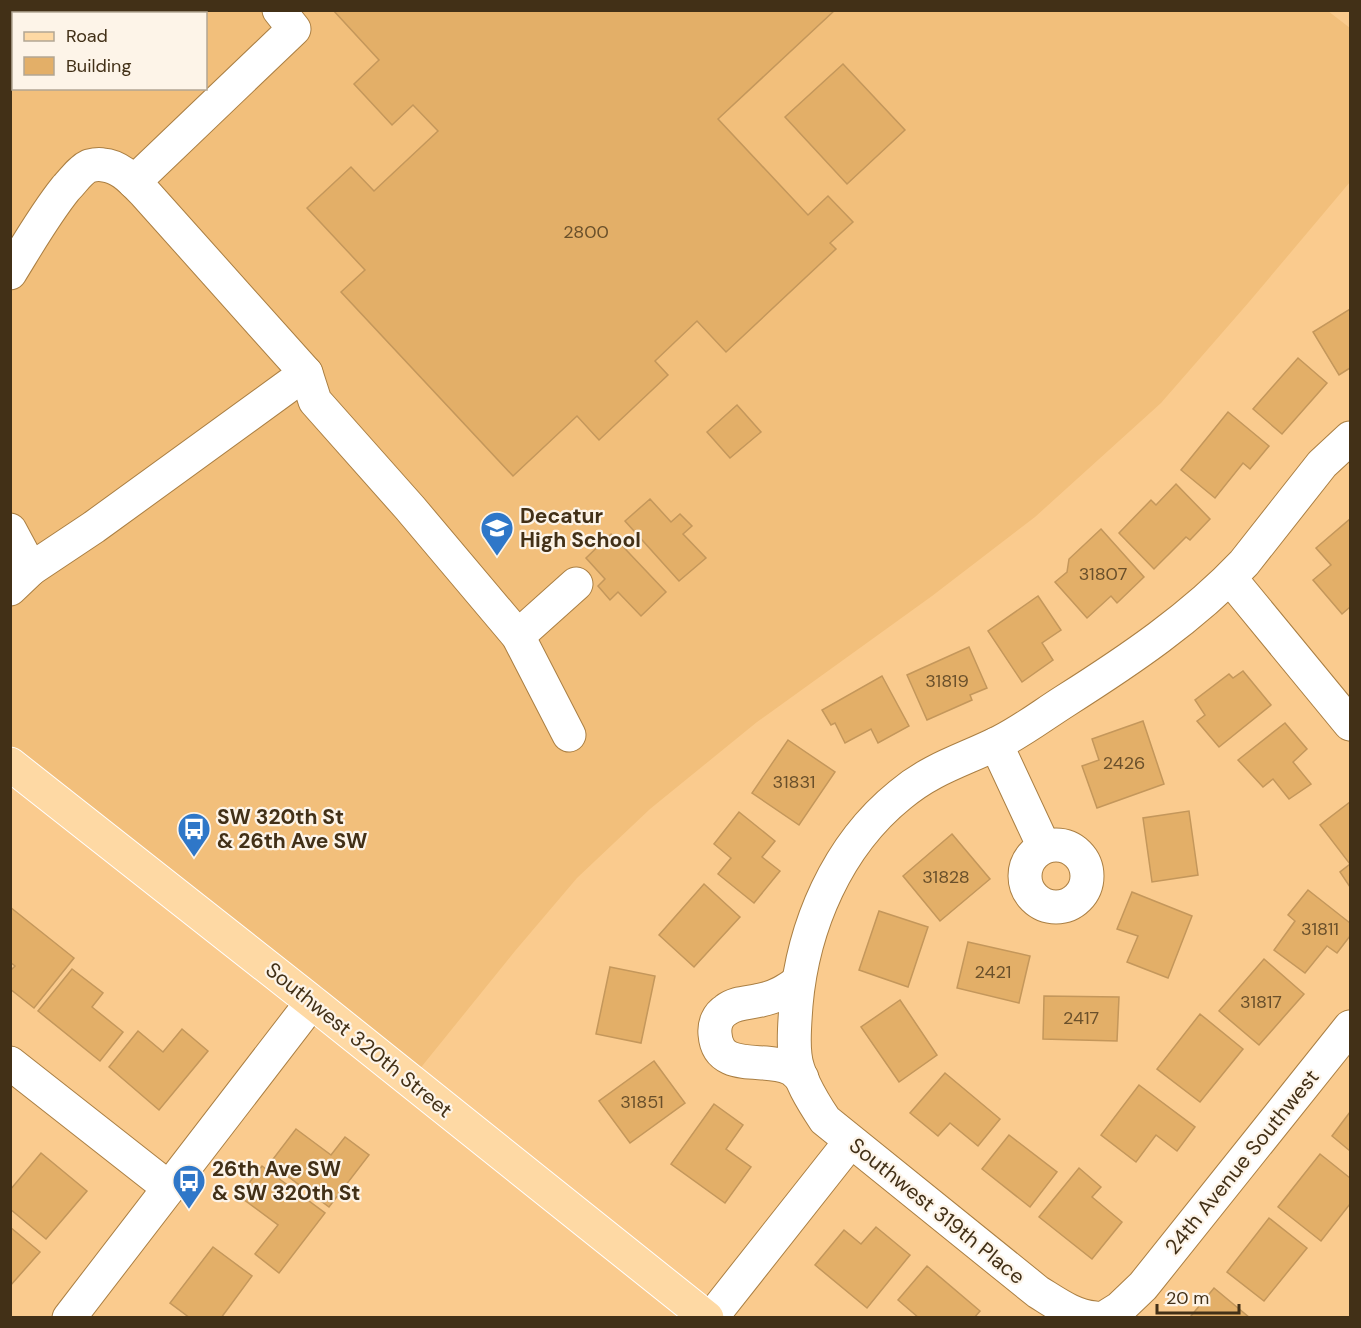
<svg xmlns="http://www.w3.org/2000/svg" width="1361" height="1328" viewBox="0 0 1361 1328" font-family="'DM Sans',sans-serif">
<style>
.built{fill:#f2bf7b;fill-rule:evenodd}
.building{fill:#e3af68;stroke:#c4975b;stroke-width:1.5}
.lines{fill:none;stroke-linecap:round;stroke-linejoin:round}
.minor-casing{stroke:#aa7f43;stroke-width:35}
.major-casing{stroke:#fff;stroke-width:35}
.minor{stroke:#fff;stroke-width:33}
.major{stroke:#fed9a4;stroke-width:33}
.labels{text-anchor:middle;dominant-baseline:central;stroke-width:4.5;stroke-linejoin:round;paint-order:stroke}
.number-label{font-size:18px;fill:#6a502b}
.poi-label{font-size:21px;font-weight:bold;fill:#423017;stroke:#fdf4e8;text-anchor:start}
.street-label{font-size:21px;fill:#423017;stroke:#fdf4e8}
</style>
<rect width="100%" height="100%" fill="#facb8e"/>
<path class="built" d="M10 11H1328L1350 28V182L1249 302 1161 403 1035 517 932 596 757 722 650 809 577 878 515 951 410 1081 11 764ZM14 14H206V88H14Z"/>
<g class="building">
<path d="M333 10H835L718 119 808 215 828 196 853 222 830 243 836 249 726 352 697 321 655 361 668 375 599 440 577 416 513 476 341 292 365 270 307 208 351 167 374 191 438 131 413 105 392 125 354 84 379 60Z"/>
<path d="M843 64 905 130 847 184 785 117Z"/>
<path d="M1350 309V368L1339 375 1313 332Z"/>
<path d="M1298 358 1327 383 1282 434 1253 409Z"/>
<path d="M737 405 761 432 730 458 707 432Z"/>
<path d="M1228 412 1269 446 1250 469 1243 463 1215 498 1181 470Z"/>
<path d="M1176 484 1210 519 1190 540 1186 537 1154 569 1119 533 1151 500 1156 505Z"/>
<path d="M650 499 671 522 680 514 692 526 683 534 706 558 679 581 625 521Z"/>
<path d="M1350 519V607L1342 614 1313 580 1331 565 1316 548Z"/>
<path d="M1101 529 1144 577 1117 603 1111 596 1087 618 1055 582 1067 572 1069 559Z"/>
<path d="M611 534 666 592 641 616 618 592 610 600 598 586 605 579 586 558Z"/>
<path d="M1038 596 1061 630 1042 643 1053 660 1022 682 988 631Z"/>
<path d="M969 647 987 688 970 695 972 700 927 720 907 675Z"/>
<path d="M1243 671 1271 705 1219 747 1197 721 1205 715 1195 700 1229 674 1233 678Z"/>
<path d="M882 676 909 726 878 743 871 729 845 743 835 723 831 725 822 710Z"/>
<path d="M1143 721 1164 784 1097 808 1082 766 1099 760 1092 739Z"/>
<path d="M1285 723 1307 749 1293 762 1311 784 1289 799 1273 779 1263 787 1238 760Z"/>
<path d="M788 740 835 772 799 825 752 793Z"/>
<path d="M1350 802V887L1340 872 1350 864 1320 825Z"/>
<path d="M1189 811 1198 875 1152 882 1143 818Z"/>
<path d="M739 812 775 841 762 857 780 871 754 903 718 874 731 858 714 844Z"/>
<path d="M952 834 990 879 940 921 903 876Z"/>
<path d="M704 884 740 917 694 967 659 935Z"/>
<path d="M1308 890 1350 923V936L1337 953 1327 946 1305 973 1274 950 1295 921 1288 915Z"/>
<path d="M1132 892 1192 916 1168 978 1127 962 1138 936 1117 929Z"/>
<path d="M10 907 74 958 34 1008 10 989V971L15 966 10 962Z"/>
<path d="M879 911 928 927 908 987 859 970Z"/>
<path d="M968 942 1030 956 1019 1003 957 988Z"/>
<path d="M1264 959 1304 994 1259 1045 1219 1011Z"/>
<path d="M610 967 655 976 641 1043 596 1034Z"/>
<path d="M72 969 103 993 92 1007 123 1032 100 1061 38 1011Z"/>
<path d="M1044 996 1119 997 1117 1041 1043 1039Z"/>
<path d="M900 1000 937 1055 899 1082 861 1027Z"/>
<path d="M1200 1014 1243 1049 1200 1102 1157 1069Z"/>
<path d="M182 1029 208 1051 159 1110 109 1067 138 1031 163 1052Z"/>
<path d="M654 1061 685 1103 630 1143 599 1101Z"/>
<path d="M945 1073 1000 1119 978 1146 950 1123 938 1136 910 1113Z"/>
<path d="M1139 1085 1195 1127 1177 1151 1156 1135 1136 1162 1101 1135Z"/>
<path d="M714 1104 743 1125 726 1149 751 1167 725 1203 671 1164Z"/>
<path d="M1350 1112V1151L1332 1136Z"/>
<path d="M296 1129 331 1155 345 1137 369 1155 329 1207 270 1163Z"/>
<path d="M1009 1135 1057 1172 1030 1207 982 1169Z"/>
<path d="M41 1153 87 1191 46 1239 10 1209V1190Z"/>
<path d="M1320 1154 1350 1178V1204L1321 1241 1278 1207Z"/>
<path d="M262 1166 325 1213 279 1273 255 1254 278 1225 239 1196Z"/>
<path d="M1079 1168 1101 1187 1092 1197 1122 1222 1092 1259 1039 1217Z"/>
<path d="M1269 1218 1307 1248 1264 1301 1227 1272Z"/>
<path d="M10 1227 40 1252 10 1286Z"/>
<path d="M876 1227 910 1255 867 1308 815 1265 844 1230 861 1244Z"/>
<path d="M213 1247 252 1276 221 1318H190L170 1303Z"/>
<path d="M927 1266 980 1311 974 1318H919L898 1300Z"/>
<path d="M1214 1288 1250 1318H1193L1191 1316Z"/>
</g>
<g class="lines">
<g class="minor-casing">
<g id="minor">
<path d="M134 182 294 29 279 10"/>
<path d="M10 273C28 244 45 214 66 188 73 181 80 170 89 166 93 165 99 164 103 165 120 166 133 181 144 192L306 373 315 401 410 508 518 636 569 735"/>
<path d="M10 530 31 569"/>
<path d="M1230 578 1350 724"/>
<path d="M10 589 31 569 94 527 306 373"/>
<path d="M518 636 576 584"/>
<path d="M996 744 1044 847"/>
<circle cx="1056" cy="876" r="31"/>
<path d="M798 982C786 991 776 997 761 1000 750 1003 736 1002 726 1010 718 1015 714 1024 715 1034 718 1075 767 1055 791 1069 795 1071 798 1075 802 1078"/>
<path d="M10 1063 169 1188"/>
<path d="M69 1318 312 1002"/>
<path d="M711 1318 850 1142"/>
<path d="M1095 1318C1073 1316 1056 1303 1038 1292L825 1120C813 1102 797 1077 795 1055 793 1039 795 1021 796 1005 803 926 837 846 900 795 932 768 964 760 1000 742 1022 731 1043 715 1065 701 1128 661 1192 618 1244 563L1322 464 1350 438"/>
<path d="M1104 1318 1120 1308 1143 1286 1350 1027"/>
</g>
</g>
<g class="major-casing">
<path id="major" d="M10 764 312 1002 707 1318"/>
</g>
<use href="#minor" class="minor"/>
<use href="#major" class="major"/>
</g>
<defs>
<g id="school-pin" transform="scale(1.725)"><path d="M0 17L-7.5 6A9.5 9.5 0 1 1 7.5 6Z" fill="#2f77c8" stroke="#fdf4e8"/><path d="M0-5L7-2L0 1L-7-2ZM-4 1L0 2.5L4 1V4Q0 6-4 4Z" fill="#fff"/></g>
<g id="bus-pin" transform="scale(1.725)"><path d="M0 17L-7.5 6A9.5 9.5 0 1 1 7.5 6Z" fill="#2f77c8" stroke="#fdf4e8"/><path d="M-5-6H5V4H4V6H2V4H-2V6H-4V4H-5ZM-3.5-4V0h7V-4ZM-3.5 1.2v1.5H-2V1.2ZM2 1.2v1.5H3.5V1.2Z" fill="#fff"/></g>
</defs>
<g fill-rule="evenodd">
<use href="#school-pin" x="497" y="528"/>
<use href="#bus-pin" x="194" y="829"/>
<use href="#bus-pin" x="189" y="1181"/>
</g>
<g class="labels">
<g class="number-label">
<text x="586" y="232">2800</text>
<text x="1103" y="574">31807</text>
<text x="947" y="681">31819</text>
<text x="1124" y="763">2426</text>
<text x="794" y="782">31831</text>
<text x="946" y="877">31828</text>
<text x="1320" y="929">31811</text>
<text x="993" y="972">2421</text>
<text x="1261" y="1002">31817</text>
<text x="1081" y="1018">2417</text>
<text x="642" y="1102">31851</text>
</g>
<g class="poi-label">
<text x="520" y="516">Decatur<tspan x="520" dy="24">High School</tspan></text>
<text x="217" y="817">SW 320th St<tspan x="217" dy="24">&amp; 26th Ave SW</tspan></text>
<text x="212" y="1169">26th Ave SW<tspan x="212" dy="24">&amp; SW 320th St</tspan></text>
</g>
<g class="street-label">
<text transform="translate(359 1040) rotate(39)">Southwest 320th Street</text>
<text transform="translate(1242 1162) rotate(-51)">24th Avenue Southwest</text>
<text transform="translate(937 1211) rotate(39)">Southwest 319th Place</text>
</g>
</g>
<rect width="1361" height="1328" fill="none" stroke="#423017" stroke-width="24"/>
<rect x="12" y="12" width="195" height="78" fill="#fdf4e8" stroke="#b2a694" stroke-width="1.5"/>
<rect x="24" y="32" width="30" height="9" fill="#fed9a4" stroke="#b2a694" stroke-width="1.5"/>
<text x="66" y="42" font-size="18" fill="#423017">Road</text>
<rect x="24" y="57" width="30" height="18" fill="#e3af68" stroke="#b2a694" stroke-width="1.5"/>
<text x="66" y="72" font-size="18" fill="#423017">Building</text>
<path d="M1157 1304v9h82v-9" fill="none" stroke="#423017" stroke-width="3"/>
<text x="1166" y="1304" font-size="18" fill="#423017" stroke="#fdf4e8" stroke-width="4.5" paint-order="stroke">20 m</text>
</svg>
